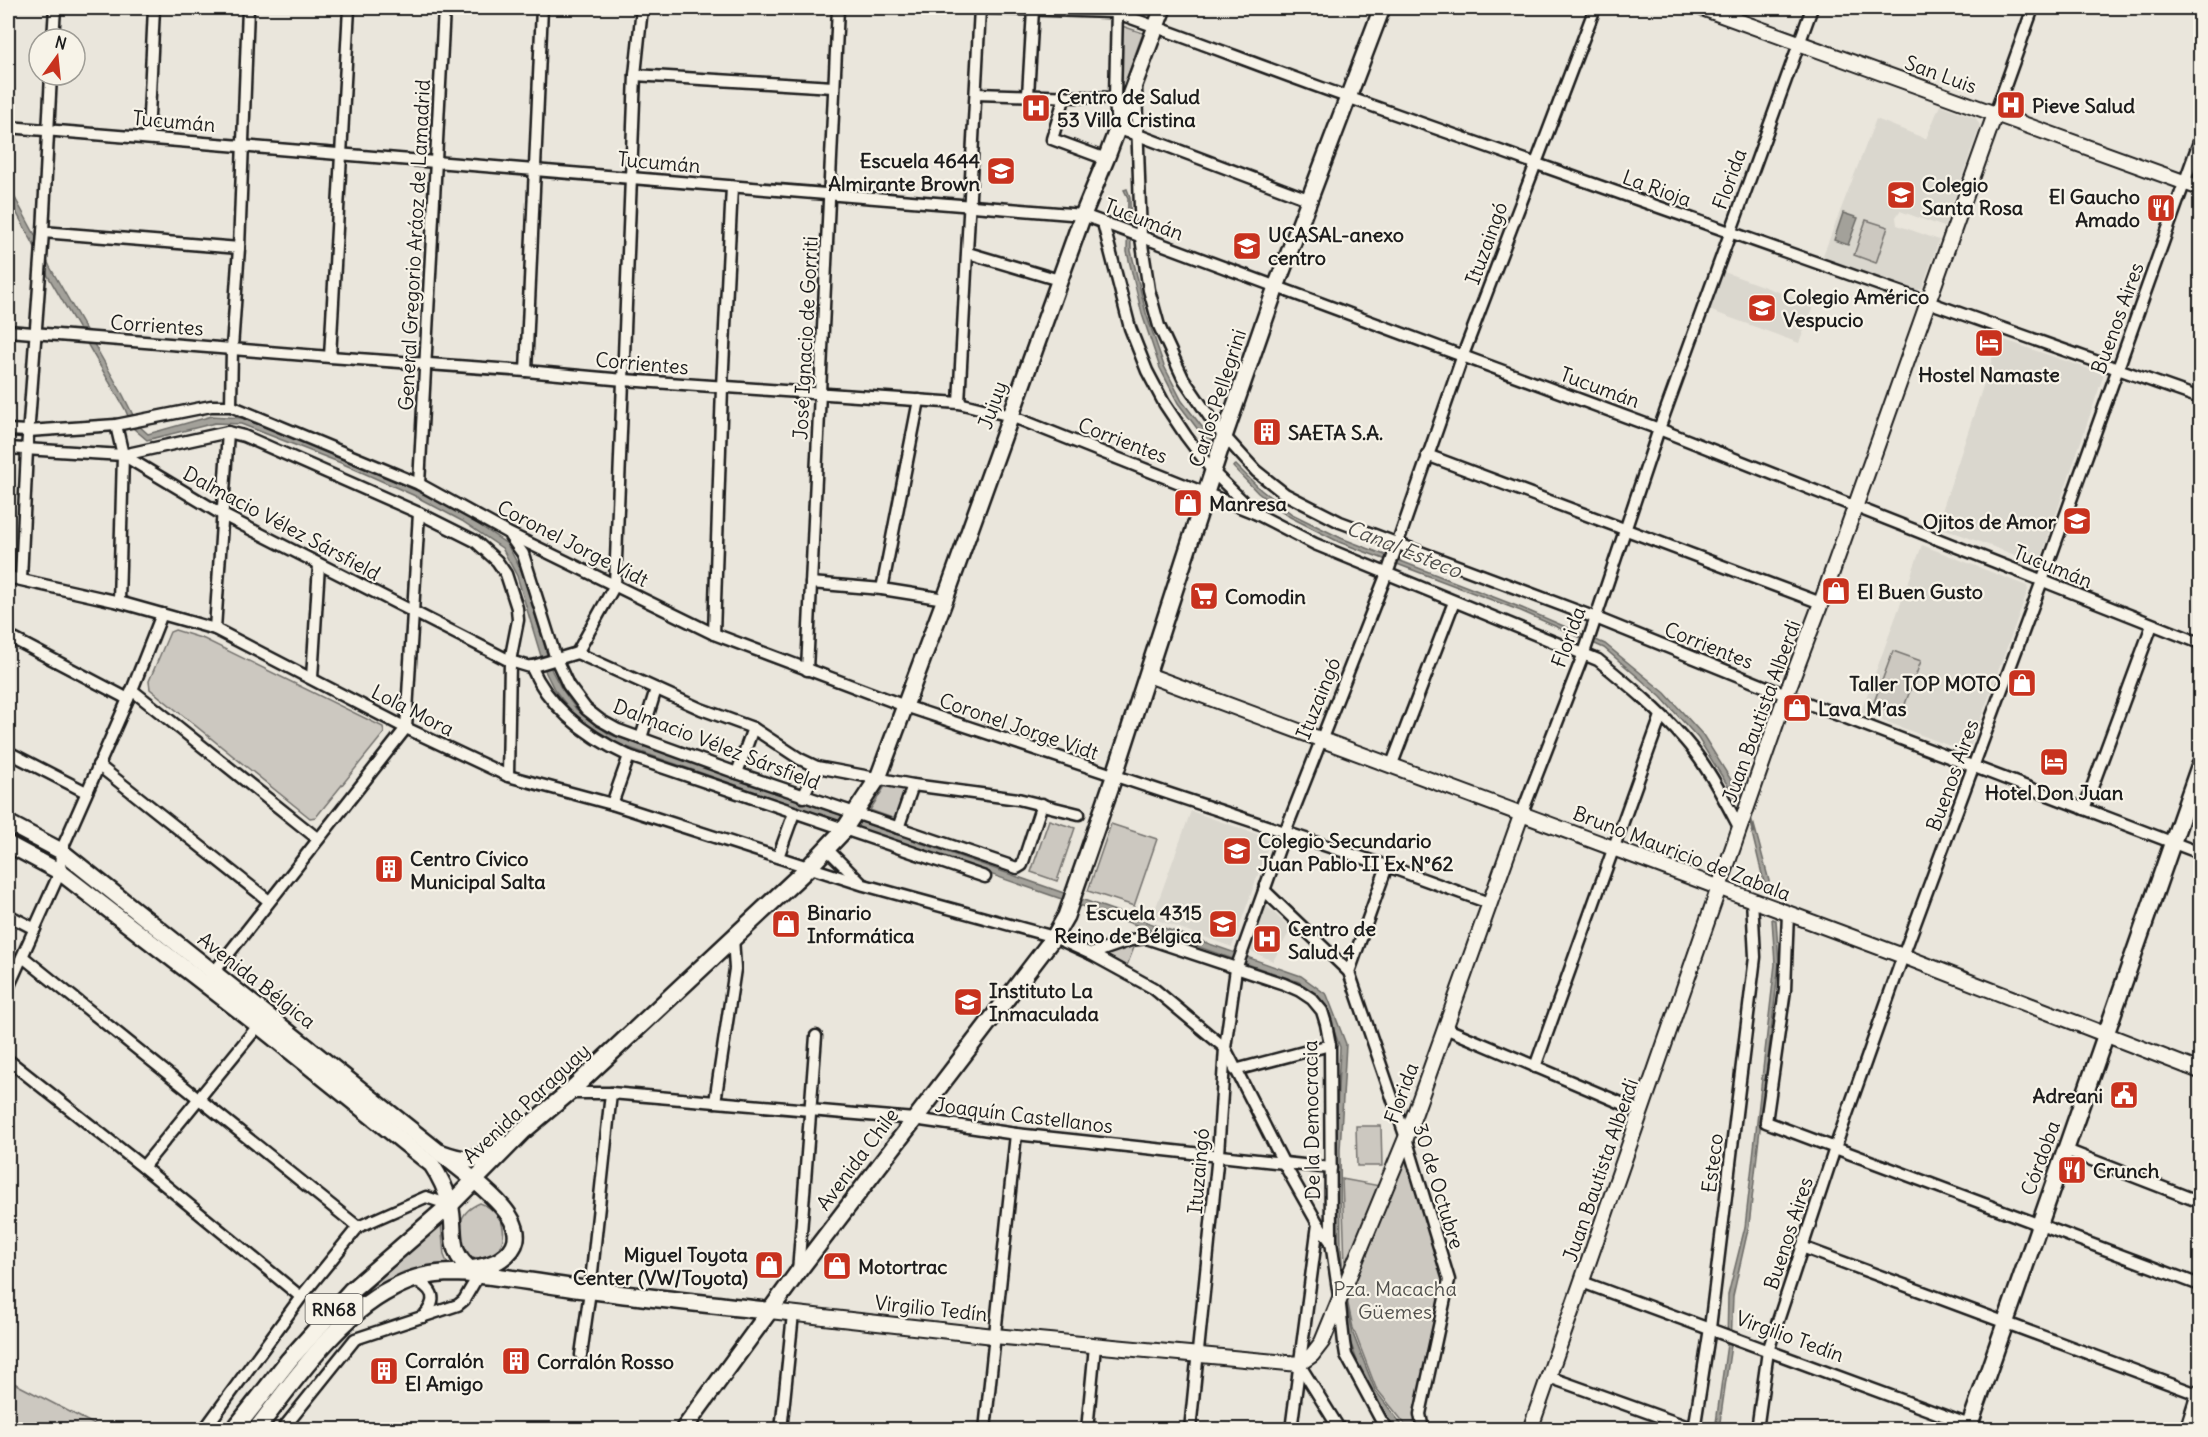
<svg xmlns="http://www.w3.org/2000/svg" width="2208" height="1437" viewBox="0 0 2208 1437" font-family="Delius,sans-serif">
<style>
.built{fill:#dad7ce}
.green{fill:#ccc8c0;stroke:#74726e;stroke-width:1.5}
.water{fill:#a3a19a;stroke:#6d6c68;stroke-width:1.5}
.lines{fill:none;stroke-linecap:round;stroke-linejoin:round}
.stream{stroke:#6d6c68;stroke-width:3}
.minor-casing{stroke:#1c1c1c;stroke-width:15}
.tertiary-casing{stroke:#1c1c1c;stroke-width:18}
.secondary-casing{stroke:#1c1c1c;stroke-width:20}
.primary-casing{stroke:#1c1c1c;stroke-width:21}
.minor{stroke:#f7f3e8;stroke-width:10}
.tertiary{stroke:#f7f3e8;stroke-width:14}
.secondary{stroke:#f7f3e8;stroke-width:15}
.primary{stroke:#f7f3e8;stroke-width:16}
.labels{text-anchor:middle;dominant-baseline:central;stroke-width:4.5;stroke-linejoin:round;paint-order:stroke}
.shield{fill:#f7f3e8;stroke:#5e5c59;stroke-width:1.5}
.shield-label{font-size:18px;font-weight:bold;fill:#1c1c1c}
.street-label{font-size:20px;fill:#1c1c1c;stroke:#f7f3e8}
.poi-label{font-size:20px;font-weight:bold;fill:#1c1c1c;stroke:#f7f3e8;text-anchor:start}
.park-label{font-size:20px;fill:#51504d;stroke:#f7f3e8}
.water-label{font-size:21px;font-style:italic;fill:#52514e;stroke:#f7f3e8}
</style>
<rect width="100%" height="100%" fill="#eae6dc"/>
<filter id="ink" filterUnits="userSpaceOnUse"><feTurbulence type="fractalNoise" baseFrequency=".0167" numOctaves="2"/><feDisplacementMap in="SourceGraphic" scale="12" xChannelSelector="R" yChannelSelector="G"/><feConvolveMatrix kernelMatrix="1 2 1 2 8 2 1 2 1" color-interpolation-filters="sRGB"/></filter>
<g filter="url(#ink)">
<g class="built">
<path d="M1940 105 1976 118 1980 126 1944 227 1900 211 1896 217 1897 225 1939 240 1922 288 1916 291 1822 258 1876 119 1926 139Z"/>
<path d="M1724 272 1814 305 1799 343 1709 310Z"/>
<path d="M1999 338 2104 374 2039 564 1937 526Z"/>
<path d="M1922 545 2027 586 2028 590 1970 748 1963 751 1861 712Z"/>
<path d="M1191 811 1265 837 1269 844 1232 947 1152 918Z"/>
<path d="M1267 906 1291 929 1273 961 1246 949 1262 908Z"/>
</g>
<g class="green">
<path d="M1122 26 1143 33 1123 89 1119 88Z"/>
<path d="M1866 220 1888 227 1876 263 1854 255Z"/>
<path d="M175 630 204 639 383 727 384 733 316 817 310 818 150 689 149 681 170 632Z"/>
<path d="M1893 651 1921 661 1901 715 1873 705Z"/>
<path d="M887 783 906 787 895 819 870 810Z"/>
<path d="M1049 820 1075 828 1057 881 1031 872Z"/>
<path d="M1111 824 1157 839 1134 906 1088 891Z"/>
<path d="M1135 945 1126 968 1098 954 1103 953Z"/>
<path d="M1356 1126H1381L1382 1166H1357Z"/>
<path d="M1405 1155 1446 1278 1418 1415 1414 1424H1405L1376 1388 1353 1328 1346 1295Z"/>
<path d="M1342 1179 1380 1186 1345 1265Z"/>
<path d="M480 1203C515 1215 510 1264 471 1257 456 1236 454 1214 480 1203Z"/>
<path d="M441 1223 444 1255 448 1265 406 1273 367 1294 365 1293Z"/>
<path d="M8 1380 103 1429H8Z"/>
</g>
<g class="water">
<path d="M8 185 35 235 50 267 123 395 138 425 148 434 212 416 242 418 343 458 415 490 466 516 507 544 523 574 552 671 560 686 576 709 609 734 1301 976 1327 995 1346 1044 1340 1150 1341 1250 1345 1293 1353 1334 1375 1390 1405 1429H1396L1370 1396 1348 1336 1336 1252 1335 1150 1340 1047 1323 1002 1299 982 607 740 572 712 554 689 546 673 517 576 502 548 462 521 413 495 341 463 241 424 215 423 147 440 133 428 125 409 48 276 33 243 8 197Z"/>
<path d="M1127 189 1130 197 1131 251 1146 313 1164 366 1182 401 1213 441 1211 447 1178 403 1160 368 1142 314 1127 252 1128 198 1124 190Z"/>
<path d="M1843 213 1858 218 1848 245 1834 240Z"/>
<path d="M1236 465 1261 490 1292 514 1341 538 1522 608 1605 644 1665 693 1703 735 1741 796 1738 802 1698 738 1661 697 1604 648 1521 611 1339 542 1290 517 1258 493 1233 467Z"/>
<path d="M1754 825 1772 892 1766 891 1752 833Z"/>
<path d="M1772 919 1776 920 1779 963 1749 1225 1733 1296 1731 1345 1719 1429 1715 1430 1727 1344 1728 1295 1745 1227 1775 964Z"/>
</g>
<g class="lines">
<path class="stream" d="M1751 820 1754 832"/>
<g class="minor-casing">
<g id="minor">
<path d="M990 8 1111 12"/>
<path d="M1102 8C1185 36 1267 69 1350 98 1633 200 1917 299 2200 398"/>
<path d="M1117 8 1115 98 1117 129 1138 135 1308 199"/>
<path d="M53 39 55 8"/>
<path d="M635 75 833 87"/>
<path d="M1136 88 1141 238 1149 290 1159 326 1183 378 1217 428 1256 471 1285 494 1340 522 1596 618 1786 695 2200 853"/>
<path d="M976 94 1115 98"/>
<path d="M1028 95 1033 10"/>
<path d="M1065 96 1052 139 1106 159"/>
<path d="M1995 114 2033 8"/>
<path d="M8 127 1083 215 1659 429 2200 643"/>
<path d="M148 137 154 8"/>
<path d="M1103 223 1130 328 1147 371 1164 403 1186 436 1214 473 1255 513 1315 544 1598 660C1629 685 1659 710 1685 740 1707 765 1723 797 1739 827"/>
<path d="M43 232 239 248"/>
<path d="M968 253 1059 280"/>
<path d="M8 331 330 357 526 371 624 380 959 403 1011 416 1255 513"/>
<path d="M330 357 349 8"/>
<path d="M526 371 542 8"/>
<path d="M959 403 980 8"/>
<path d="M231 406 232 348 239 248 248 8"/>
<path d="M116 425 123 455 119 602"/>
<path d="M8 430 28 431 116 425 211 406H231L419 484 508 533 714 634 905 706 1387 866 1489 903"/>
<path d="M8 448 123 455 223 515 510 661 530 667 577 653 615 585 635 75 642 8"/>
<path d="M123 455 228 432 244 436 419 513 475 541 497 561 506 574 517 608 518 620 510 661 508 776"/>
<path d="M1427 455 1821 603"/>
<path d="M419 484 444 8"/>
<path d="M510 536 523 554 556 659 568 685 586 709 600 720 618 730 737 773 1017 868 1022 865 1042 804"/>
<path d="M8 577 119 602 215 629 406 728 508 776 612 804 864 885 1054 937 1091 954 1153 988 1225 1048 1283 1162 1318 1224 1331 1242"/>
<path d="M21 579 27 450 43 232 51 75"/>
<path d="M811 583 882 589 945 599"/>
<path d="M882 589 919 400"/>
<path d="M215 629 228 432"/>
<path d="M714 634 722 387 732 187"/>
<path d="M8 636 128 699"/>
<path d="M577 653 701 709 753 728 800 759 817 767 913 785 1018 799 1079 814"/>
<path d="M531 666C550 710 588 737 629 756L985 877"/>
<path d="M807 670 838 8"/>
<path d="M312 678 319 565"/>
<path d="M132 690 318 839"/>
<path d="M641 738 656 689"/>
<path d="M8 752 86 792"/>
<path d="M1392 764 1454 602"/>
<path d="M98 765 269 901"/>
<path d="M737 773 753 728"/>
<path d="M803 797 817 767"/>
<path d="M612 804 629 756"/>
<path d="M2084 809 2152 625"/>
<path d="M1522 813 1584 653 1659 429 1812 8"/>
<path d="M898 828 913 785"/>
<path d="M827 849 861 883"/>
<path d="M778 857 794 813"/>
<path d="M1264 890 1349 972 1406 1138 1449 1280 1420 1414 1423 1430"/>
<path d="M1788 913 1785 990 1766 1122 2200 1285"/>
<path d="M8 915 35 929"/>
<path d="M1091 954 1131 940 1146 938 1284 984 1300 991 1312 999 1322 1011 1326 1024 1330 1045 1331 1242 1339 1296 1344 1343 1346 1355 1382 1422 1389 1430"/>
<path d="M23 957 358 1227"/>
<path d="M1349 972 1387 866"/>
<path d="M211 976 406 728 419 513"/>
<path d="M8 988 60 872 61 851 132 690 162 614"/>
<path d="M1445 1028 1640 1111"/>
<path d="M8 1060 143 1167 301 1297"/>
<path d="M1535 1067 1661 716"/>
<path d="M1235 1070 1330 1045"/>
<path d="M568 1093H611L914 1119 1016 1134 1331 1168"/>
<path d="M715 1102 735 969 733 937"/>
<path d="M2066 1150 2200 1202"/>
<path d="M143 1167 262 1021"/>
<path d="M1802 1247 2200 1395"/>
<path d="M798 1272 816 1036"/>
<path d="M413 1279C434 1289 439 1299 423 1317"/>
<path d="M1582 1282 1983 1430"/>
<path d="M581 1355 590 1291 611 1093"/>
<path d="M1299 1364 1340 1430"/>
<path d="M1549 1377 1694 1429"/>
<path d="M204 1430 301 1297 358 1227 426 1197 450 1205"/>
<path d="M282 1430 355 1339 458 1305 464 1300 478 1276"/>
<path d="M781 1430 793 1314"/>
<path d="M985 1430 1016 1134"/>
<path d="M1087 1430 1095 1346"/>
<path d="M1190 1430 1218 1154 1225 1048 1236 969 1285 832 1389 568 1463 355 1595 8"/>
<path d="M1291 1430 1318 1224"/>
<path d="M1694 1430 1710 1328 1755 957 1752 899"/>
<path d="M1757 1430 1768 1351 1835 1148 1903 956 2042 581 2200 139"/>
</g>
</g>
<g class="tertiary-casing">
<g id="tertiary">
<path d="M1702 8 2200 188"/>
<path d="M1148 675 1903 956 2200 1071"/>
<path d="M770 1311 994 1336 1299 1364 1312 1355 1322 1342 1406 1138 1522 813"/>
<path d="M1530 1430 1786 695 1821 603 1995 114"/>
</g>
</g>
<g class="secondary-casing">
<g id="secondary">
<path d="M8 823 61 851 474 1180C494 1198 540 1233 501 1259 490 1267 473 1268 460 1271"/>
<path d="M843 831 878 778 945 599 1083 215 1106 159 1163 8"/>
<path d="M8 844 60 872 258 1025 432 1165C440 1177 446 1190 450 1204 457 1233 445 1251 474 1272"/>
<path d="M683 1430 798 1272 1054 937 1066 916 1114 777 1224 437 1276 287 1382 8"/>
<path d="M1968 1430 2200 764"/>
<path d="M2188 1430 2200 1392"/>
</g>
</g>
<g class="primary-casing">
<g id="primary">
<path d="M441 1153C471 1164 475 1161 502 1144"/>
<path d="M234 1430 289 1360 351 1291 450 1205 523 1131 568 1093 808 868 843 831"/>
<path d="M256 1430C291 1384 339 1315 391 1289 409 1279 432 1273 453 1273 498 1274 544 1285 589 1290 649 1298 710 1304 770 1311"/>
</g>
</g>
<use href="#minor" class="minor"/>
<use href="#tertiary" class="tertiary"/>
<use href="#secondary" class="secondary"/>
<use href="#primary" class="primary"/>
</g>
</g>
<defs>
<g id="hospital-square" transform="scale(1.5)"><rect x="-9" y="-9" width="18" height="18" rx="4" fill="#c8321e" stroke="#f7f3e8"/><path d="M-5-5h3v3.5h4V-5h3V5h-3V1.5h-4V5h-3Z" fill="#fff"/></g>
<g id="school-square" transform="scale(1.5)"><rect x="-9" y="-9" width="18" height="18" rx="4" fill="#c8321e" stroke="#f7f3e8"/><path d="M0-5L7-2L0 1L-7-2ZM-4 1L0 2.5L4 1V4Q0 6-4 4Z" fill="#fff"/></g>
<g id="restaurant-square" transform="scale(1.5)"><rect x="-9" y="-9" width="18" height="18" rx="4" fill="#c8321e" stroke="#f7f3e8"/><path d="M-5-6h1v4h1v-4h1v4h1v-4h1v5L-1.5 .5V6h-2V.5L-5-1ZM5-6V6H3V1.5H1.5Q1.5-4 5-6Z" fill="#fff"/></g>
<g id="university-square" transform="scale(1.5)"><rect x="-9" y="-9" width="18" height="18" rx="4" fill="#c8321e" stroke="#f7f3e8"/><path d="M0-5L7-2L0 1L-7-2ZM-4 1L0 2.5L4 1V4Q0 6-4 4Z" fill="#fff"/></g>
<g id="hotel-square" transform="scale(1.5)"><rect x="-9" y="-9" width="18" height="18" rx="4" fill="#c8321e" stroke="#f7f3e8"/><path d="M-6-4.5h1.5V1H6V5H4.5V3h-9V5H-6ZM-4 0a1.8 1.8 0 1 1 3.6 0ZM.5 0V-2.5h3Q6-2.5 6 0Z" fill="#fff"/></g>
<g id="building-square" transform="scale(1.5)"><rect x="-9" y="-9" width="18" height="18" rx="4" fill="#c8321e" stroke="#f7f3e8"/><path d="M-4-6H4V6H1V3H-1V6H-4ZM-2.5-4.3h1.7v1.8h-1.7ZM.8-4.3h1.7v1.8H.8ZM-2.5-1h1.7V.8h-1.7ZM.8-1h1.7V.8H.8Z" fill="#fff"/></g>
<g id="shop-square" transform="scale(1.5)"><rect x="-9" y="-9" width="18" height="18" rx="4" fill="#c8321e" stroke="#f7f3e8"/><path d="M-5-2.5h2.3a2.7 3.5 0 0 1 5.4 0H5L5.5 6h-11ZM-1.5-2.5h3a1.5 2.3 0 0 0-3 0Z" fill="#fff"/></g>
<g id="supermarket-square" transform="scale(1.5)"><rect x="-9" y="-9" width="18" height="18" rx="4" fill="#c8321e" stroke="#f7f3e8"/><path d="M-6-5.5h2.5l.6 2H6L4.5 2H-2.5L-4.4-4H-6ZM-1.5 3.2a1.3 1.3 0 1 0 .1 0ZM3 3.2a1.3 1.3 0 1 0 .1 0Z" fill="#fff"/></g>
<g id="civic-square" transform="scale(1.5)"><rect x="-9" y="-9" width="18" height="18" rx="4" fill="#c8321e" stroke="#f7f3e8"/><path d="M-.6-6.5H3V-4.5H.6V-3L4-1V1h2V6H-6V1h2V-1L-.6-3ZM-1.2 2.5V6h2.4V2.5Z" fill="#fff"/></g>
</defs>
<g fill-rule="evenodd">
<use href="#hospital-square" x="2011" y="105"/>
<use href="#hospital-square" x="1036" y="108"/>
<use href="#school-square" x="1001" y="171"/>
<use href="#school-square" x="1901" y="195"/>
<use href="#restaurant-square" x="2161" y="208"/>
<use href="#university-square" x="1247" y="246"/>
<use href="#school-square" x="1762" y="308"/>
<use href="#hotel-square" x="1989" y="343"/>
<use href="#building-square" x="1267" y="432"/>
<use href="#shop-square" x="1188" y="503"/>
<use href="#school-square" x="2077" y="521"/>
<use href="#shop-square" x="1836" y="591"/>
<use href="#supermarket-square" x="1204" y="596"/>
<use href="#shop-square" x="2022" y="683"/>
<use href="#shop-square" x="1797" y="708"/>
<use href="#hotel-square" x="2054" y="762"/>
<use href="#school-square" x="1237" y="851"/>
<use href="#building-square" x="389" y="869"/>
<use href="#shop-square" x="786" y="924"/>
<use href="#school-square" x="1223" y="924"/>
<use href="#hospital-square" x="1267" y="939"/>
<use href="#school-square" x="968" y="1002"/>
<use href="#civic-square" x="2124" y="1095"/>
<use href="#restaurant-square" x="2072" y="1170"/>
<use href="#shop-square" x="769" y="1265"/>
<use href="#shop-square" x="837" y="1266"/>
<use href="#building-square" x="516" y="1361"/>
<use href="#building-square" x="384" y="1371"/>
</g>
<g class="labels">
<rect class="shield" x="305.5" y="1294" width="57" height="30" rx="4.5"/>
<g class="shield-label">
<text x="334" y="1309">RN68</text>
</g>
<g class="street-label">
<text transform="translate(1941 74) rotate(20)">San Luis</text>
<text transform="translate(174 121) rotate(5)">Tucumán</text>
<text transform="translate(659 162) rotate(5)">Tucumán</text>
<text transform="translate(1729 179) rotate(-70)">Florida</text>
<text transform="translate(1657 188) rotate(20)">La Rioja</text>
<text transform="translate(1144 219) rotate(21)">Tucumán</text>
<text transform="translate(1486 243) rotate(-70)">Ituzaingó</text>
<text transform="translate(414 245) rotate(-87)">General Gregorio Aráoz de Lamadrid</text>
<text transform="translate(2117 318) rotate(-70)">Buenos Aires</text>
<text transform="translate(157 325) rotate(4)">Corrientes</text>
<text transform="translate(805 338) rotate(-87)">José Ignacio de Gorriti</text>
<text transform="translate(642 363) rotate(5)">Corrientes</text>
<text transform="translate(1600 387) rotate(20)">Tucumán</text>
<text transform="translate(1217 398) rotate(-72)">Carlos Pellegrini</text>
<text transform="translate(992 405) rotate(-70)">Jujuy</text>
<text transform="translate(1123 440) rotate(21)">Corrientes</text>
<text transform="translate(282 523) rotate(28)">Dalmacio Vélez Sársfield</text>
<text transform="translate(573 543) rotate(27)">Coronel Jorge Vidt</text>
<text transform="translate(2053 566) rotate(22)">Tucumán</text>
<text transform="translate(1568 637) rotate(-70)">Florida</text>
<text transform="translate(1709 645) rotate(22)">Corrientes</text>
<text transform="translate(1318 698) rotate(-68)">Ituzaingó</text>
<text transform="translate(413 710) rotate(27)">Lola Mora</text>
<text transform="translate(1761 711) rotate(-70)">Juan Bautista Alberdi</text>
<text transform="translate(1019 726) rotate(19)">Coronel Jorge Vidt</text>
<text transform="translate(717 744) rotate(21)">Dalmacio Vélez Sársfield</text>
<text transform="translate(1952 775) rotate(-70)">Buenos Aires</text>
<text transform="translate(1682 853) rotate(21)">Bruno Mauricio de Zabala</text>
<text transform="translate(257 980) rotate(38)">Avenida Bélgica</text>
<text transform="translate(1401 1093) rotate(-70)">Florida</text>
<text transform="translate(526 1103) rotate(-43)">Avenida Paraguay</text>
<text transform="translate(1024 1115) rotate(7)">Joaquín Castellanos</text>
<text transform="translate(1311 1120) rotate(-91)">De la Democracia</text>
<text transform="translate(2040 1158) rotate(-70)">Córdoba</text>
<text transform="translate(857 1159) rotate(-53)">Avenida Chile</text>
<text transform="translate(1712 1163) rotate(-83)">Esteco</text>
<text transform="translate(1600 1170) rotate(-71)">Juan Bautista Alberdi</text>
<text transform="translate(1198 1171) rotate(-85)">Ituzaingó</text>
<text transform="translate(1439 1186) rotate(73)">30 de Octubre</text>
<text transform="translate(1788 1233) rotate(-72)">Buenos Aires</text>
<text transform="translate(931 1308) rotate(6)">Virgilio Tedín</text>
<text transform="translate(1790 1336) rotate(20)">Virgilio Tedín</text>
</g>
<g class="poi-label">
<text x="1057" y="96">Centro de Salud<tspan x="1057" dy="23">53 Villa Cristina</tspan></text>
<text x="2032" y="105">Pieve Salud</text>
<text x="980" y="160" text-anchor="end">Escuela 4644<tspan x="980" dy="23">Almirante Brown</tspan></text>
<text x="1922" y="184">Colegio<tspan x="1922" dy="23">Santa Rosa</tspan></text>
<text x="2140" y="196" text-anchor="end">El Gaucho<tspan x="2140" dy="23">Amado</tspan></text>
<text x="1268" y="234">UCASAL-anexo<tspan x="1268" dy="23">centro</tspan></text>
<text x="1783" y="296">Colegio Américo<tspan x="1783" dy="23">Vespucio</tspan></text>
<text x="1989" y="374" text-anchor="middle">Hostel Namaste</text>
<text x="1288" y="432">SAETA S.A.</text>
<text x="1209" y="503">Manresa</text>
<text x="2056" y="521" text-anchor="end">Ojitos de Amor</text>
<text x="1857" y="591">El Buen Gusto</text>
<text x="1225" y="596">Comodin</text>
<text x="2001" y="683" text-anchor="end">Taller TOP MOTO</text>
<text x="1818" y="708">Lava M’as</text>
<text x="2054" y="792" text-anchor="middle">Hotel Don Juan</text>
<text x="1258" y="840">Colegio Secundario<tspan x="1258" dy="23">Juan Pablo II Ex N°62</tspan></text>
<text x="410" y="858">Centro Cívico<tspan x="410" dy="23">Municipal Salta</tspan></text>
<text x="807" y="912">Binario<tspan x="807" dy="23">Informática</tspan></text>
<text x="1202" y="912" text-anchor="end">Escuela 4315<tspan x="1202" dy="23">Reino de Bélgica</tspan></text>
<text x="1288" y="928">Centro de<tspan x="1288" dy="23">Salud 4</tspan></text>
<text x="989" y="990">Instituto La<tspan x="989" dy="23">Inmaculada</tspan></text>
<text x="2103" y="1095" text-anchor="end">Adreani</text>
<text x="2093" y="1170">Crunch</text>
<text x="748" y="1254" text-anchor="end">Miguel Toyota<tspan x="748" dy="23">Center (VW/Toyota)</tspan></text>
<text x="858" y="1266">Motortrac</text>
<text x="405" y="1360">Corralón<tspan x="405" dy="23">El Amigo</tspan></text>
<text x="537" y="1361">Corralón Rosso</text>
</g>
<g class="park-label">
<text x="1395" y="1288">Pza. Macacha<tspan x="1395" dy="23">Güemes</tspan></text>
</g>
<g class="water-label">
<text transform="translate(1404 549) rotate(22)">Canal Esteco</text>
</g>
</g>
<rect width="2208" height="1437" fill="none" stroke="#f7f3e8" stroke-width="30"/>
<rect x="15" y="15" width="2178" height="1407" fill="none" stroke="#1c1c1c" stroke-width="2" filter="url(#ink)"/>
<g transform="translate(57 57) rotate(15)"><circle r="28" fill="#f7f3e8" stroke="#9f9d96" stroke-width="1.5"/>
<path d="M0-4.5L10 22L0 15L-10 22Z" fill="#c8321e"/>
<text y="-9" font-size="16" font-weight="bold" text-anchor="middle" fill="#1c1c1c">N</text>
</g>
</svg>
